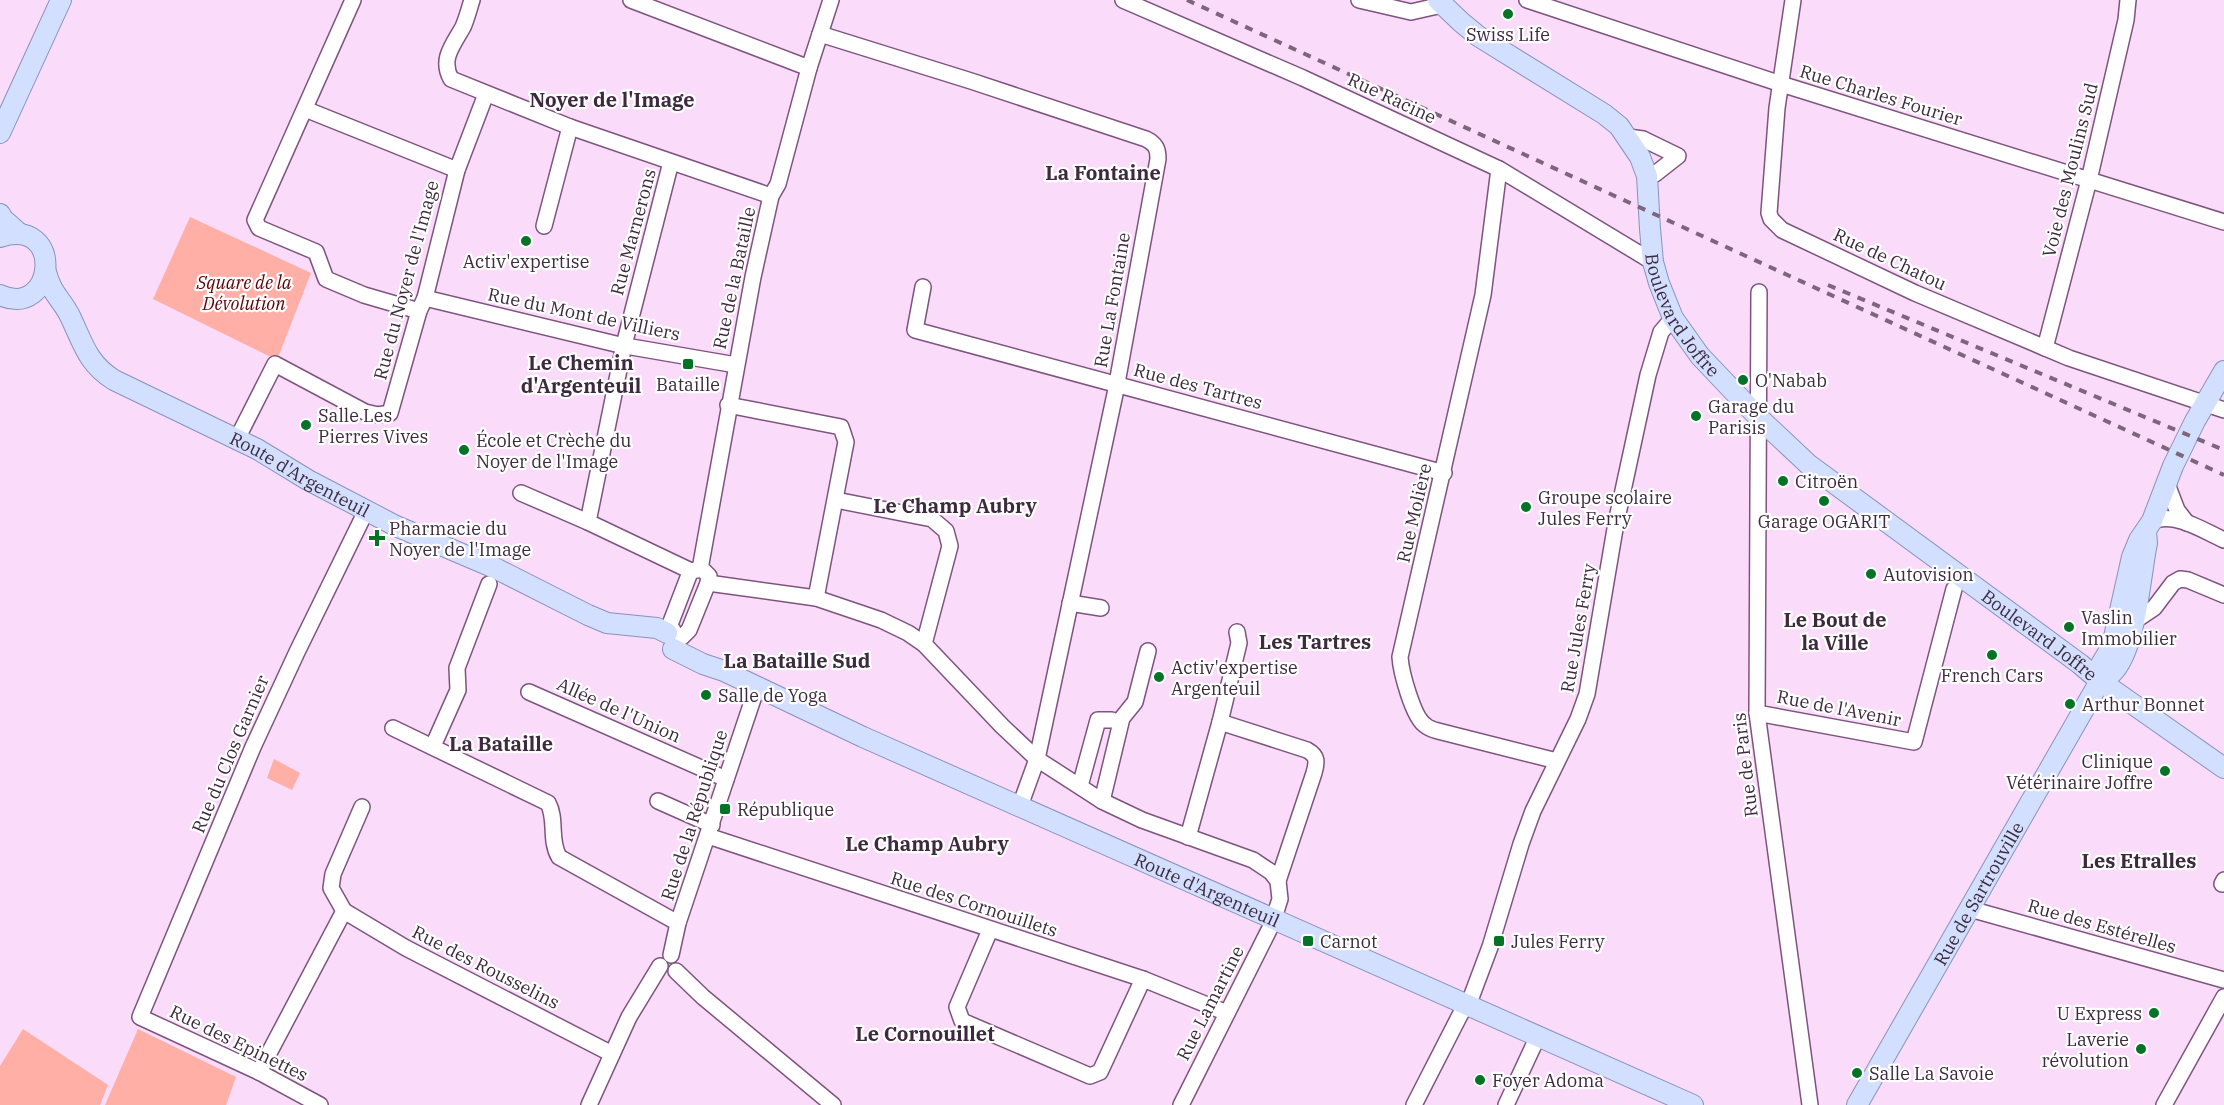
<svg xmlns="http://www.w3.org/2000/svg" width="2224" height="1105" viewBox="0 0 2224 1105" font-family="'IBM Plex Serif',serif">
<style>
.green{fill:#ffafa6}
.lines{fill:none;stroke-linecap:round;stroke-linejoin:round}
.minor-casing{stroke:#7f537f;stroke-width:18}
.major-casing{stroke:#8b92ba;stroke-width:22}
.minor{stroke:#fff;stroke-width:15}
.major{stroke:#d2dffe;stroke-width:20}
.rail{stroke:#7d657c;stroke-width:4;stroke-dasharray:8 8;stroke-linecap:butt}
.poi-dot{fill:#057325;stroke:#fff;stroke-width:2}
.labels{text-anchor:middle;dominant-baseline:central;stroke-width:4.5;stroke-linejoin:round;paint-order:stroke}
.poi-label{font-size:18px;fill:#3e2a3e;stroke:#fff;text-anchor:start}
.street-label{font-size:18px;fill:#3e2a3e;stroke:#fff}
.park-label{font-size:18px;font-style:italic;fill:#5f0107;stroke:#fff}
.neighbourhood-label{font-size:20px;font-weight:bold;fill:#3e2a3e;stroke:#fff}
</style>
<rect width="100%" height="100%" fill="#fadbf9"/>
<g class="green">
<path d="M190 217 311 273 277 360 153 299Z"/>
<path d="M274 759 300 773 292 790 267 778Z"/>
<path d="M23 1029 108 1085 100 1105H0V1066Z"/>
<path d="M138 1029 236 1077 226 1105H105Z"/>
</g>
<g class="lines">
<g class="minor-casing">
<g id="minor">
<path d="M353 0 255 220 259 228 316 252 326 279 364 295 419 311"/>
<path d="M472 0C469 9 467 18 463 27 453 45 440 59 451 79L570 127 771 196"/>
<path d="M631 0 809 68"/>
<path d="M1123 0 1303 78 1499 169 1653 262"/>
<path d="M1359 0 1411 12 1442 5 1445 0"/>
<path d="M1527 0 1781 84 2224 222"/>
<path d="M1793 0 1777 108 1769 213 1771 219 1782 230 1915 293 2069 358 2224 410"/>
<path d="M820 34 971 81 1146 139C1156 144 1158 149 1158 159L1115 394 1037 759 1020 806"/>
<path d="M305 109 457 170"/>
<path d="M1628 137 1643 139 1678 156 1655 174 1647 176"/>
<path d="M1499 169 1483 295 1400 657C1401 672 1413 717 1425 725 1428 728 1434 730 1438 731L1557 761"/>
<path d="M544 226 570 127"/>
<path d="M923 287 915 330 1444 473"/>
<path d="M1759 292 1757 713 1810 1105"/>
<path d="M425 298 620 345 736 365"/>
<path d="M2045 348 2089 180 2126 20 2128 0"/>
<path d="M728 405 841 427 846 442 816 598"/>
<path d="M236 441 275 364 365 412 378 415 390 413 419 311 425 298 457 170 486 94"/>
<path d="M2167 484 2177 510 2187 523"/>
<path d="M521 493 588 522 691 571"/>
<path d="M836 500 932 519 946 531 950 546 924 644"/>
<path d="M2152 521C2176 512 2202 530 2224 540"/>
<path d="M588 522 624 345 671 162"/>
<path d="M700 569 753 277 771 196 778 184 809 68 831 0"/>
<path d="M708 583 816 598 881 620 908 633 924 644 1002 726 1037 759 1102 801 1142 820 1253 860 1271 872 1278 881 1280 899 1272 924 1181 1105"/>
<path d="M1070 603 1101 608"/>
<path d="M2133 622 2154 608 2173 583 2180 579 2188 580 2224 595"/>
<path d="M673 630 669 627 689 575 691 571 702 569 709 576 708 583 689 630 682 637"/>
<path d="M529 692 726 779"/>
<path d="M1757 713 1914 742 1954 589"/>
<path d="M1220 722 1307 750C1318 756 1317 762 1314 773L1278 881"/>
<path d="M393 728 548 803C557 819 549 840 559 857L678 923"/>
<path d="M433 746 458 690 457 668 489 584"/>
<path d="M1080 786 1098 720H1112"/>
<path d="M658 801 712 825"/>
<path d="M1102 801 1122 718 1135 702 1148 651"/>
<path d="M708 836 1143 979 1227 1013"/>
<path d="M1188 837 1220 722 1239 643 1237 632"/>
<path d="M2222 884 2224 880"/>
<path d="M1970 909 2224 980"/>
<path d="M344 911 331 888 333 874 362 807"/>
<path d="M990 930 957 1007 962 1021 1090 1076 1100 1072 1143 979"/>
<path d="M671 955 678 923 757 687"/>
<path d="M676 971 703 997 833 1105"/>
<path d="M259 1072 344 911 406 948 612 1054"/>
<path d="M320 1105 259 1072 140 1017 253 747 297 652 366 511"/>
<path d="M589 1105 629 1017 660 966"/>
<path d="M1414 1105 1460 1015 1472 995 1490 947 1521 844 1533 811 1578 719 1587 694 1616 523 1648 375 1661 332 1673 318"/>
<path d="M1506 1105 1538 1036"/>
<path d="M2164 1105 2224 997"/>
</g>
</g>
<g class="major-casing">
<g id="major">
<path id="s1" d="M1438 0 1461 22 1478 36 1604 114 1619 126 1640 157 1647 176 1650 229 1653 262 1659 283 1673 318 1700 356 1759 418 1808 464 2080 664 2100 681 2224 768"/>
<path d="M0 133 61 0"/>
<path d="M0 214 3 219 20 234"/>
<path d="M0 237C66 216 55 320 0 295"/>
<path id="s2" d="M46 272C52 295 61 298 70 316 83 343 87 363 114 380L257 449 308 480 396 526 495 568 588 615 607 623 657 628 667 633"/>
<path id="s3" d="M673 649 703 664 724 671 863 737 1693 1105"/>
<path d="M2100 681V666L2112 646 2132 557 2139 540 2152 521 2173 466 2195 421 2224 371"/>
<path id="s4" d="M1857 1105 2100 681C2104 679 2109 677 2112 673 2136 650 2140 577 2147 543L2146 531"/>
</g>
</g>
<use href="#minor" class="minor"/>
<use href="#major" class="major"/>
<g class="rail">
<path d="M1187 0 2224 475"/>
<path d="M1828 285 2224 450"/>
</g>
</g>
<g class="poi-dot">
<circle cx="1508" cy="14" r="6"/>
<circle cx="526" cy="241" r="6"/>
<rect x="682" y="358" width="12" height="12" rx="3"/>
<circle cx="1743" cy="380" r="6"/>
<circle cx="1696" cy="416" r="6"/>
<circle cx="306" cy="425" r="6"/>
<circle cx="464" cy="450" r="6"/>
<circle cx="1783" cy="481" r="6"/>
<circle cx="1824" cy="501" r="6"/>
<circle cx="1526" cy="507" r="6"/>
<path d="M374 529h6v6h6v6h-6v6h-6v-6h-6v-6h6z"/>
<circle cx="1871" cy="574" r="6"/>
<circle cx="2069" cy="627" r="6"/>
<circle cx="1992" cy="655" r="6"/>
<circle cx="1159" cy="677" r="6"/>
<circle cx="706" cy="695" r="6"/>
<circle cx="2070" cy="704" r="6"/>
<circle cx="2165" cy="771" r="6"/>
<rect x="719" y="803" width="12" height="12" rx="3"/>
<rect x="1302" y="935" width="12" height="12" rx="3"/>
<rect x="1493" y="935" width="12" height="12" rx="3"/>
<circle cx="2154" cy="1013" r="6"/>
<circle cx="2141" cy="1049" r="6"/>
<circle cx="1857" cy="1073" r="6"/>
<circle cx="1480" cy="1080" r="6"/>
</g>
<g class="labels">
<g class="poi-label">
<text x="1508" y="34" text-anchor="middle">Swiss Life</text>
<text x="526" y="261" text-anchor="middle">Activ'expertise</text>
<text x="1755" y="380">O'Nabab</text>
<text x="688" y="384" text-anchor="middle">Bataille</text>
<text x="1708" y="406">Garage du<tspan x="1708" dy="21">Parisis</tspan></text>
<text x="318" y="415">Salle Les<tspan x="318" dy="21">Pierres Vives</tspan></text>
<text x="476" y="440">École et Crèche du<tspan x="476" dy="21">Noyer de l'Image</tspan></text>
<text x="1795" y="481">Citroën</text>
<text x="1538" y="497">Groupe scolaire<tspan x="1538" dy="21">Jules Ferry</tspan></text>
<text x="1824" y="521" text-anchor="middle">Garage OGARIT</text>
<text x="389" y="528">Pharmacie du<tspan x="389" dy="21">Noyer de l'Image</tspan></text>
<text x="1883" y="574">Autovision</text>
<text x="2081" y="617">Vaslin<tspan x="2081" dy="21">Immobilier</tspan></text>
<text x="1171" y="667">Activ'expertise<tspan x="1171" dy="21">Argenteuil</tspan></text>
<text x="1992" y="675" text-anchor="middle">French Cars</text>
<text x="718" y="695">Salle de Yoga</text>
<text x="2082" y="704">Arthur Bonnet</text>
<text x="2153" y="761" text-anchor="end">Clinique<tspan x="2153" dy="21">Vétérinaire Joffre</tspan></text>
<text x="737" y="809">République</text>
<text x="1320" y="941">Carnot</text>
<text x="1511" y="941">Jules Ferry</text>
<text x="2142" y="1013" text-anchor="end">U Express</text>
<text x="2129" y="1039" text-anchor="end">Laverie<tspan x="2129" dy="21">révolution</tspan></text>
<text x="1869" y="1073">Salle La Savoie</text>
<text x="1492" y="1080">Foyer Adoma</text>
</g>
<g class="street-label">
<text transform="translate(1881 95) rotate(17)">Rue Charles Fourier</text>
<text transform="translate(1392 98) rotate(25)">Rue Racine</text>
<text transform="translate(2070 170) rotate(-76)">Voie des Moulins Sud</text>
<text transform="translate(633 232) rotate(-75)">Rue Marnerons</text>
<text transform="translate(1890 259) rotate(25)">Rue de Chatou</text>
<text transform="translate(734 278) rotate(-78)">Rue de la Bataille</text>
<text transform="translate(406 280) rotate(-75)">Rue du Noyer de l'Image</text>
<text transform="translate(1112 300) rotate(-80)">Rue La Fontaine</text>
<text stroke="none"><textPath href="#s1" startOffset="426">Boulevard Joffre</textPath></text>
<text transform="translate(584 314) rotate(12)">Rue du Mont de Villiers</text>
<text transform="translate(1198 386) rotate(15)">Rue des Tartres</text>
<text stroke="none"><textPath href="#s2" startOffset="338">Route d'Argenteuil</textPath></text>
<text transform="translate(1414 513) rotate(-77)">Rue Molière</text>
<text transform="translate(1578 628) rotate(-80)">Rue Jules Ferry</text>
<text stroke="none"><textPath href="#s1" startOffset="912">Boulevard Joffre</textPath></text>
<text transform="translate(1839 708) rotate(11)">Rue de l'Avenir</text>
<text transform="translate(619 710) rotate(24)">Allée de l'Union</text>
<text transform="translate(230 754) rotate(-67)">Rue du Clos Garnier</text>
<text transform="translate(1745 765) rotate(-97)">Rue de Paris</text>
<text transform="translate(694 815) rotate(-72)">Rue de la République</text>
<text stroke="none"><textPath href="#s3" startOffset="586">Route d'Argenteuil</textPath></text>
<text stroke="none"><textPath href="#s4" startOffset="244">Rue de Sartrouville</textPath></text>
<text transform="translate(974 904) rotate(18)">Rue des Cornouillets</text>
<text transform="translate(2102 926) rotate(16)">Rue des Estérelles</text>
<text transform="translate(486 967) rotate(27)">Rue des Rousselins</text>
<text transform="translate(1210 1003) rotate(-63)">Rue Lamartine</text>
<text transform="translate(239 1043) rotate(26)">Rue des Epinettes</text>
</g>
<g class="park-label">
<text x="244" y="282">Square de la<tspan x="244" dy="21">Dévolution</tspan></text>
</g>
<g class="neighbourhood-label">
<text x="612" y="99">Noyer de l'Image</text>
<text x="1103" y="172">La Fontaine</text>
<text x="581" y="362">Le Chemin<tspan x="581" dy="23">d'Argenteuil</tspan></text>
<text x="955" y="505">Le Champ Aubry</text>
<text x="1835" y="619">Le Bout de<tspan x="1835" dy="23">la Ville</tspan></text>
<text x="1315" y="641">Les Tartres</text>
<text x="797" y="660">La Bataille Sud</text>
<text x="501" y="743">La Bataille</text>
<text x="927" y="843">Le Champ Aubry</text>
<text x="2139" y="860">Les Etralles</text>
<text x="925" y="1033">Le Cornouillet</text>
</g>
</g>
</svg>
